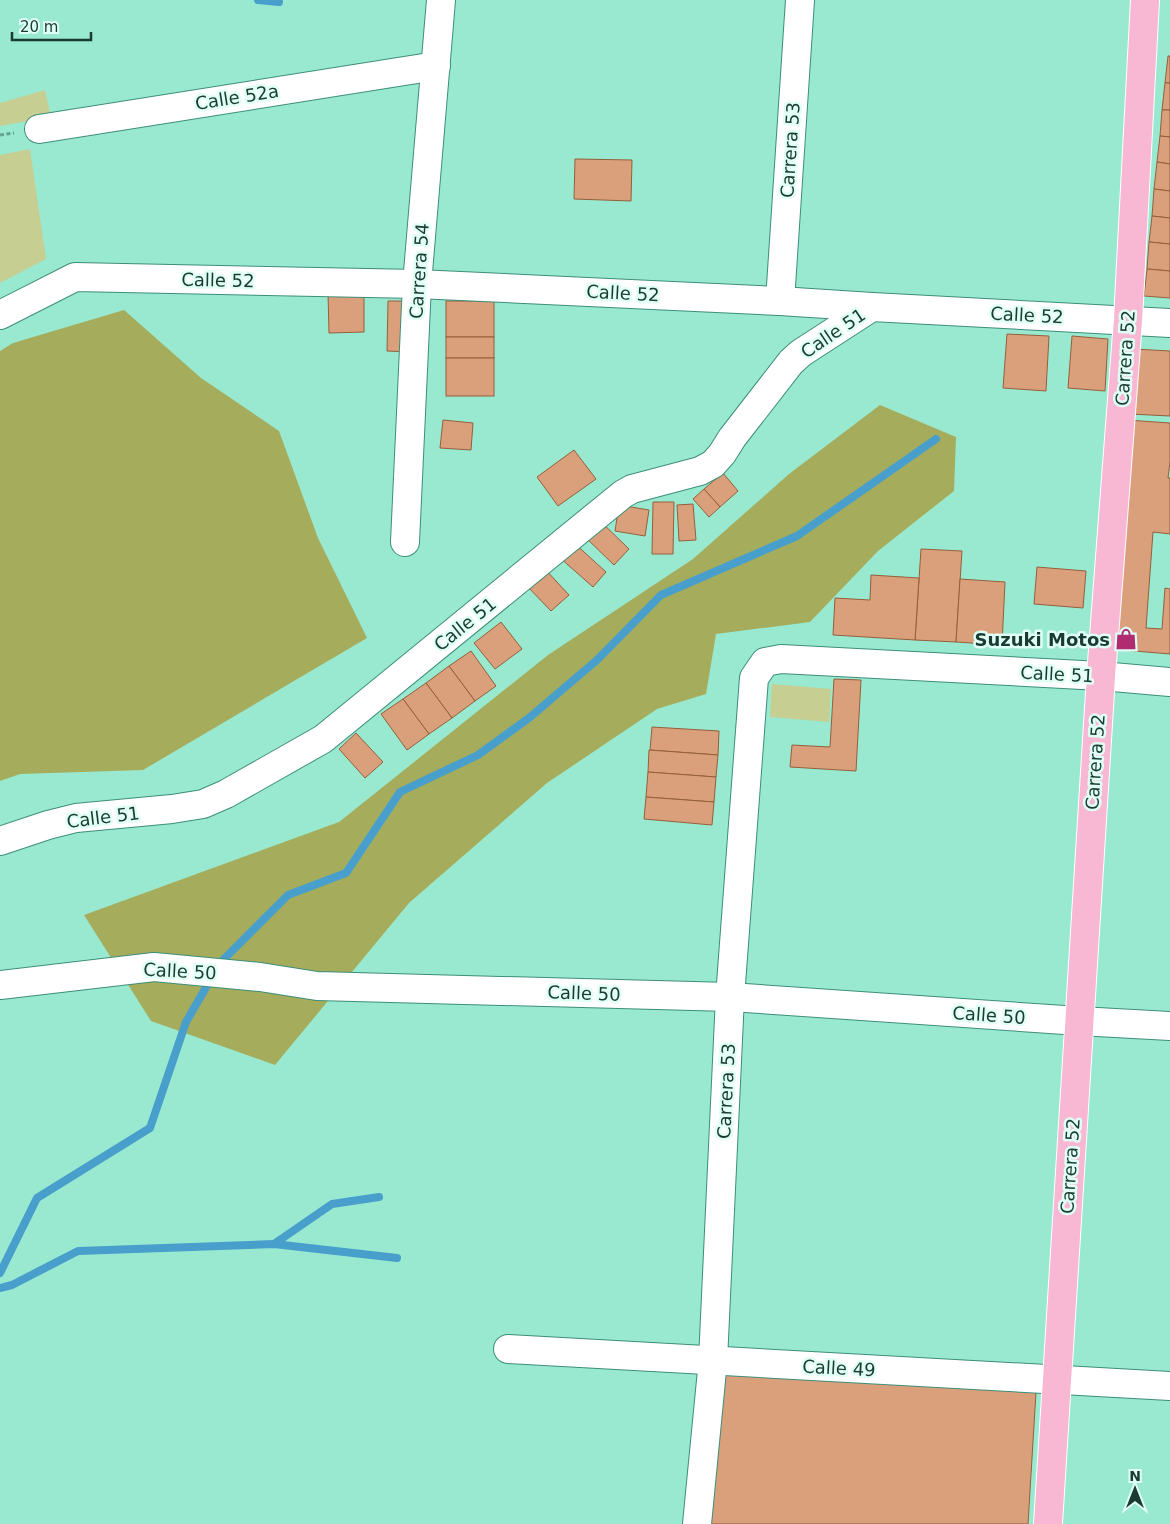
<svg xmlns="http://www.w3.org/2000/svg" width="1170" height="1524" viewBox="0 0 1170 1524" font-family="'DejaVu Sans',sans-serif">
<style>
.green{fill:#c6ce92}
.forest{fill:#a5ad5c}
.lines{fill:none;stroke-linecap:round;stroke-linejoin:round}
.stream{stroke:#499fcb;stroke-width:8}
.building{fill:#daa07b;stroke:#945f3b}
.minor-casing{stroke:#3d8e79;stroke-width:30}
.major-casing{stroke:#fff;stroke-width:30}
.path{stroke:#65a290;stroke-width:3;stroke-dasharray:4 2.5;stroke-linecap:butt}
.minor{stroke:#fff;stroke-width:28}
.major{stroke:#f8b8d4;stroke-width:28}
.labels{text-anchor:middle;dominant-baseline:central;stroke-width:5;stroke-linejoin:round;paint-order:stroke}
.street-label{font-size:18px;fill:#1a3b32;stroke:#e0fff5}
.poi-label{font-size:18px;font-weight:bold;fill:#1a3b32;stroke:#e0fff5;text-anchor:end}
</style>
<rect width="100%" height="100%" fill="#99e9d1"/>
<g class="green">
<path d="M45 90 51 117 0 126V103Z"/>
<path d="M30 149 46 259 0 283V155Z"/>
<path d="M772 684 831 689 829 722 770 717Z"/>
</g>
<g class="forest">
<path d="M124 310 201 378 279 431 318 538 367 638 143 770 20 774 0 781V351L13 343Z"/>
<path d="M880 405 956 437 954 491 878 551 810 622 716 634 706 694 657 709 547 783 409 903 275 1065 151 1021 84 915 339 822 548 655 693 559 789 474Z"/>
</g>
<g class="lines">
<g class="stream">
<path d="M258 0 279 2"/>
<path d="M218 968 222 961 288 895 346 873 400 792 478 755 529 718 597 660 661 595 797 536 936 439"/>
<path d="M274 1244 332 1204 379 1197"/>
<path d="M0 1273 37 1198 150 1128 186 1022 212 977"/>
<path d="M0 1288 12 1285 78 1251 274 1244 397 1258"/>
</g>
</g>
<g class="building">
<path d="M1168 56H1170V83H1165Z"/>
<path d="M1165 83H1170V110H1162Z"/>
<path d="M1162 110H1170V137L1160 136Z"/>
<path d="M1160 136 1170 137V164L1157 162Z"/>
<path d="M575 159 632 160 631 201 574 199Z"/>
<path d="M1157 162 1170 164V191L1154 189Z"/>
<path d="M1154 189 1170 191V218L1152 216Z"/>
<path d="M1152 216 1170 218V244L1149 242Z"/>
<path d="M1149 242 1170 244V271L1147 269Z"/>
<path d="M1147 269 1170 271V298L1144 296Z"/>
<path d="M328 293H364V332L329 333Z"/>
<path d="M388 301H410V352L387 351Z"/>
<rect x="446" y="301" width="48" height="36"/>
<path d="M1007 334 1049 336 1046 391 1003 388Z"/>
<path d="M1072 336 1108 339 1105 391 1068 388Z"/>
<rect x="446" y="337" width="48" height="21"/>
<path d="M1134 349 1170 351V416L1130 414Z"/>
<rect x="446" y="358" width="48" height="38"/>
<path d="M443 420 473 423 471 450 440 448Z"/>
<path d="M1127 420 1170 423V462L1168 478H1170V534L1153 532 1146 628 1162 629 1165 588 1170 589V654L1111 649Z"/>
<path d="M574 450 596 479 558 506 537 477Z"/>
<path d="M723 473 738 491 720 507 704 489Z"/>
<path d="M704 489 720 507 709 517 693 499Z"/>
<path d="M653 502H674L673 554H652Z"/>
<path d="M693 504 696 540 679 541 677 505Z"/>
<path d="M619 505 649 510 645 536 615 531Z"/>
<path d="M597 518 629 549 614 565 582 534Z"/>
<path d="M573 542 606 572 593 587 559 557Z"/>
<path d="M921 549 962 551 956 642 915 640Z"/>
<path d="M1037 567 1086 571 1083 608 1034 604Z"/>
<path d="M544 568 569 595 551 611 526 585Z"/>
<path d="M871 575 919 578 915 640 833 635 835 598 870 600Z"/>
<path d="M960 579 1005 582 1002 645 956 642Z"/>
<path d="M501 622 522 649 495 669 474 643Z"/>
<path d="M471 651 496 686 475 701 449 666Z"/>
<path d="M449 666 475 701 452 718 426 683Z"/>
<path d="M834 679 861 680 856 771 790 767 792 745 830 747Z"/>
<path d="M426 683 452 718 429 734 403 699Z"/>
<path d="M403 699 429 734 407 750 381 714Z"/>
<path d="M652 727 719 731 718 755 650 750Z"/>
<path d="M356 733 383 762 365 778 339 749Z"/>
<path d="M649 750 718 755 716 777 648 772Z"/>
<path d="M648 772 716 777 714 802 646 797Z"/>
<path d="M646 797 714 802 712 825 644 819Z"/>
<path d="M718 1373 1036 1392 1028 1524H710Z"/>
</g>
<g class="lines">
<g class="minor-casing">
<g id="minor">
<path d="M39 129 436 66"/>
<path d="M780 301 800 0"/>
<path d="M0 315 75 277 417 284 780 301 872 307 1170 323"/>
<path d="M405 542 417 284 441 0"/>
<path d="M0 841 48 825 76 818 172 809 203 804 226 794 323 739 623 494 632 489 700 471 713 464 722 454 732 438 791 362 801 353 872 307"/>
<path d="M0 985 154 967 260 977 317 986 730 997 1079 1021 1170 1026"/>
<path d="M508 1349 1170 1386"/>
<path d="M697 1524 713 1360 730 997 754 678 765 662 781 659 1101 676 1170 682"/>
</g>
</g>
<g class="major-casing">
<path id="major" d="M1048 1524 1101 676 1128 320 1145 0"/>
</g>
<path class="path" d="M0 135 14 133"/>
<use href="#minor" class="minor"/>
<use href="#major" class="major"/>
</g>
<defs>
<g id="shop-bare" transform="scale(1.725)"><path d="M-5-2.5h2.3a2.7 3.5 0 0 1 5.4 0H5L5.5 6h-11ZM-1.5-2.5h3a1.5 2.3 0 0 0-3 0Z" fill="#b12b70" stroke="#e0fff5" stroke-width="2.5" paint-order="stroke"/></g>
</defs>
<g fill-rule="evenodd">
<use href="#shop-bare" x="1126" y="639"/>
</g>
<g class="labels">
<g class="street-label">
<text transform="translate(237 97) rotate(-9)">Calle 52a</text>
<text transform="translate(790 150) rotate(-86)">Carrera 53</text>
<text transform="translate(419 271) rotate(-86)">Carrera 54</text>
<text transform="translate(218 280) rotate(1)">Calle 52</text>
<text transform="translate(623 293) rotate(3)">Calle 52</text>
<text transform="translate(1027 315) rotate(3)">Calle 52</text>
<text transform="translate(833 333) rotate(-34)">Calle 51</text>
<text transform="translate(1125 358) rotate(-86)">Carrera 52</text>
<text transform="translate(465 624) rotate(-39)">Calle 51</text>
<text transform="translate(1057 674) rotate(3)">Calle 51</text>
<text transform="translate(1095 762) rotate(-86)">Carrera 52</text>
<text transform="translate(103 817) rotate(-7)">Calle 51</text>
<text transform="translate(180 971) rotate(3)">Calle 50</text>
<text transform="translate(584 993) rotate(2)">Calle 50</text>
<text transform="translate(989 1015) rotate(4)">Calle 50</text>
<text transform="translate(726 1091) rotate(-87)">Carrera 53</text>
<text transform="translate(1070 1166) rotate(-86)">Carrera 52</text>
<text transform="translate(839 1368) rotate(3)">Calle 49</text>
</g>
<g class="poi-label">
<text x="1110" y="639">Suzuki Motos</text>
</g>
</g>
<g transform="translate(1135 1489)" stroke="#e0fff5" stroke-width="4" paint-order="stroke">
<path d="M0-4L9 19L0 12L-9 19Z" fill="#1a3b32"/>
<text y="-8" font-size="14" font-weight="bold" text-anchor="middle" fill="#1a3b32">N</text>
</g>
<path d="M12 32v8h79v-8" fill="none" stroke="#1a3b32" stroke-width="2.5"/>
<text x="20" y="32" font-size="15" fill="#1a3b32" stroke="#e0fff5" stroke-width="4" paint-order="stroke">20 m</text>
</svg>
